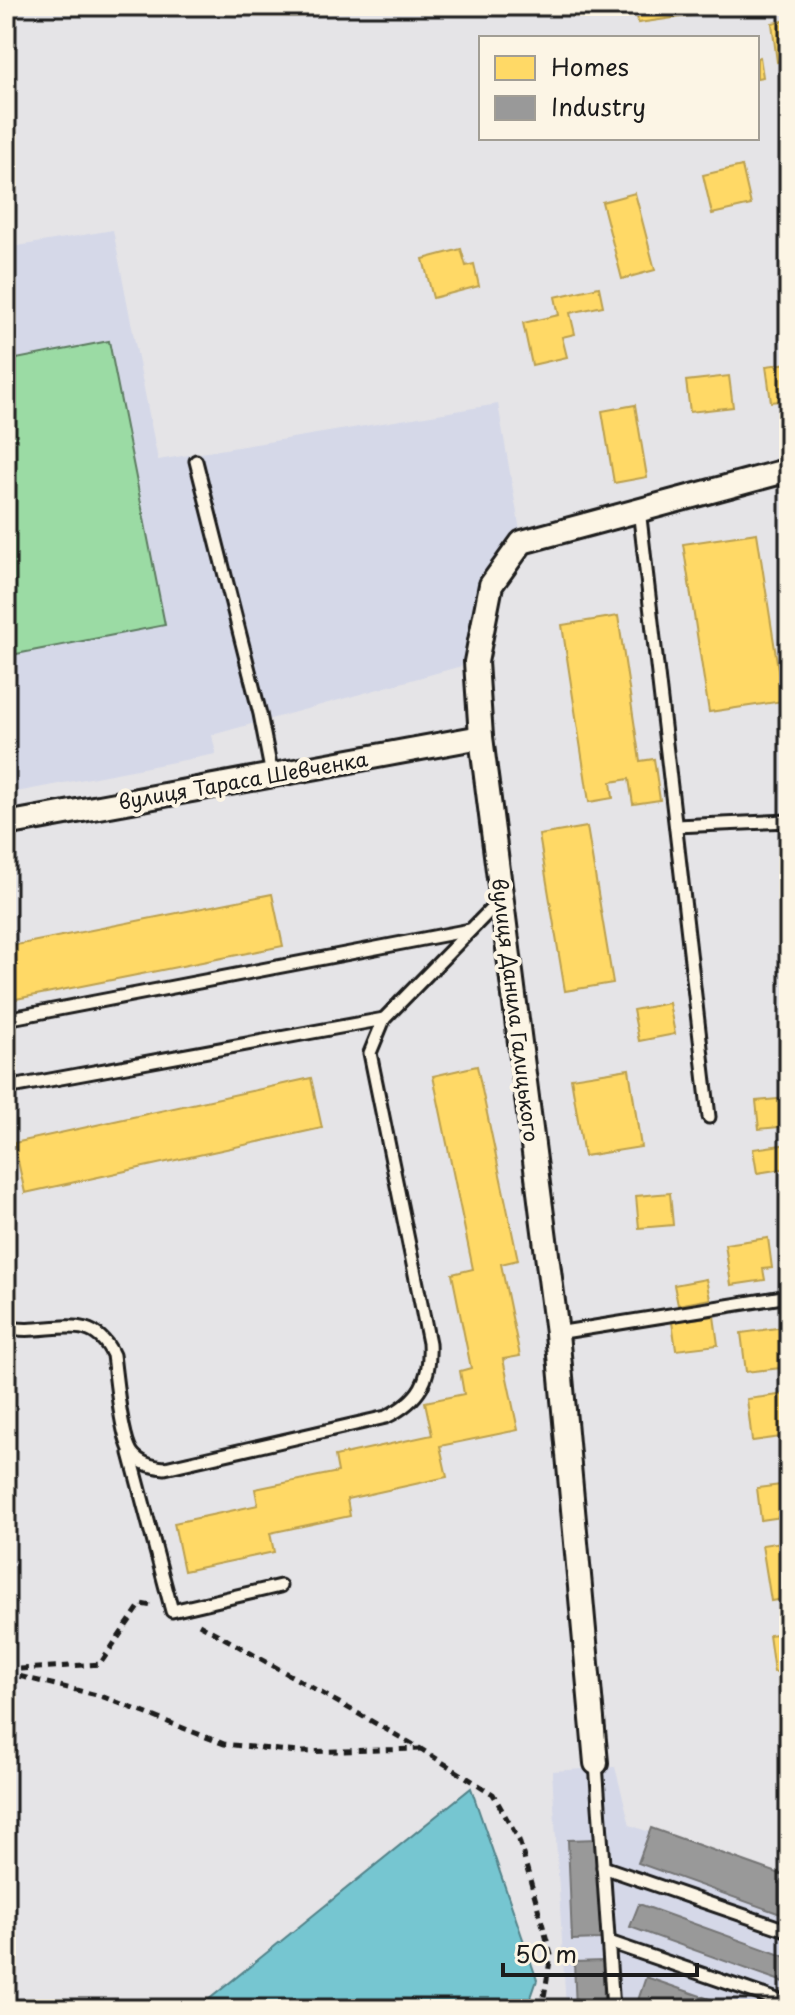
<svg xmlns="http://www.w3.org/2000/svg" width="795" height="2015" viewBox="0 0 795 2015" font-family="'Playpen Sans',sans-serif">
<style>
.built{fill:#d5d8e8}
.green{fill:#9bdba4;stroke:#5c7c60;stroke-width:2}
.water{fill:#76c6d1;stroke:#528289;stroke-width:2}
.homes{fill:#ffd966;stroke:#bba050;stroke-width:2}
.industry{fill:#999;stroke:#747474;stroke-width:2}
.lines{fill:none;stroke-linecap:round;stroke-linejoin:round}
.lane-casing{stroke:#1c1c1c;stroke-width:17}
.street-casing{stroke:#1c1c1c;stroke-width:28}
.path{stroke:#1c1c1c;stroke-width:5;stroke-dasharray:8 6;stroke-linecap:butt}
.lane{stroke:#fcf5e5;stroke-width:11}
.street{stroke:#fcf5e5;stroke-width:22}
.labels{text-anchor:middle;dominant-baseline:central;stroke-width:8;stroke-linejoin:round;paint-order:stroke}
.street-label{font-size:20px;fill:#1c1c1c;stroke:#fcf5e5}
</style>
<rect width="100%" height="100%" fill="#e5e4e7"/>
<filter id="ink" filterUnits="userSpaceOnUse"><feTurbulence type="fractalNoise" baseFrequency=".0125" numOctaves="2"/><feDisplacementMap in="SourceGraphic" scale="16" xChannelSelector="R" yChannelSelector="G"/><feConvolveMatrix kernelMatrix="1 2 1 2 8 2 1 2 1" color-interpolation-filters="sRGB"/></filter>
<g filter="url(#ink)">
<g class="built">
<path d="M113 230 158 460 498 404 522 542 476 662 212 735 216 754 6 794V248Z"/>
<path d="M615 1767 630 1825 789 1883V2009H566L552 1771Z"/>
</g>
<path class="green" d="M109 341 165 625 6 656V361Z"/>
<path class="water" d="M471 1788 537 1980 527 2009H197Z"/>
<g class="homes">
<path d="M636 6H701L702 14 638 23Z"/>
<path d="M789 20V60L777 62 772 23Z"/>
<path d="M760 57 763 77 757 78V58Z"/>
<path d="M742 166 751 205 712 214 703 175Z"/>
<path d="M789 178V203L784 179Z"/>
<path d="M635 193 655 270 622 279 602 202Z"/>
<path d="M461 249 466 266 474 264 479 286 433 298 423 259Z"/>
<path d="M599 287 603 306 570 313 575 334 562 337 567 357 532 365 523 323 559 315 555 297Z"/>
<path d="M789 363V400L771 402 766 366Z"/>
<path d="M729 376 733 407 690 412 686 381Z"/>
<path d="M635 405 647 477 614 483 602 411Z"/>
<path d="M757 533 783 701 709 712 683 544Z"/>
<path d="M618 616 640 761 654 759 660 800 633 804 629 779 611 782 613 798 589 802 562 625Z"/>
<path d="M587 827 613 983 565 991 539 835Z"/>
<path d="M272 894 283 946 6 1001V947Z"/>
<path d="M669 1003 675 1034 639 1041 633 1010Z"/>
<path d="M477 1066 518 1260 501 1264 520 1356 503 1359 518 1430 440 1446 447 1477 347 1499 350 1516 270 1533 274 1552 184 1571 174 1523 258 1505 255 1489 338 1472 335 1456 432 1435 425 1402 464 1394 460 1371 471 1368 452 1274 473 1269 433 1076Z"/>
<path d="M629 1069 641 1147 584 1156 571 1078Z"/>
<path d="M311 1078 322 1128 25 1193 14 1143Z"/>
<path d="M789 1098V1126L759 1129 756 1101Z"/>
<path d="M789 1144V1168L757 1173 753 1149Z"/>
<path d="M670 1193 673 1225 639 1228 636 1196Z"/>
<path d="M768 1238 772 1268 763 1269 765 1280 731 1285 725 1244Z"/>
<path d="M706 1279 710 1299 678 1305 674 1285Z"/>
<path d="M714 1316 718 1345 676 1350 672 1322Z"/>
<path d="M785 1327 789 1367 746 1372 741 1333Z"/>
<path d="M787 1394 789 1436 752 1441 747 1399Z"/>
<path d="M789 1484V1516L761 1520 757 1488Z"/>
<path d="M789 1541V1598L771 1601 762 1545Z"/>
<path d="M789 1632V1670L774 1672 769 1635Z"/>
</g>
<g class="industry">
<path d="M651 1828 789 1877V1917L638 1863Z"/>
<path d="M597 1839 601 1939 572 1940 568 1840Z"/>
<path d="M639 1904 789 1958V1984L630 1927Z"/>
<path d="M603 1961 604 2009H576L574 1962Z"/>
<path d="M646 1977 738 2009H635Z"/>
</g>
<g class="lines">
<g class="lane-casing">
<g id="lane">
<path d="M196 461 260 714 272 775"/>
<path d="M639 509 709 1117"/>
<path d="M676 826 789 821"/>
<path d="M6 1019 470 930"/>
<path d="M6 1088 384 1019"/>
<path d="M6 1327C46 1338 90 1306 113 1355 116 1377 121 1437 132 1453 140 1464 152 1467 165 1468L386 1417C420 1400 431 1380 429 1343L370 1053 384 1019 501 899"/>
<path d="M557 1333 789 1296"/>
<path d="M130 1453 172 1611 280 1586"/>
<path d="M596 1763 613 2009"/>
<path d="M603 1867 789 1931"/>
<path d="M609 1942 789 2004"/>
</g>
</g>
<g class="street-casing">
<g id="street">
<path d="M6 824 481 737"/>
<path d="M596 1763 557 1333 481 737 476 662 491 585 522 542 789 470"/>
</g>
</g>
<g class="path">
<path d="M199 1624 421 1749 493 1794 519 1840 551 1955 542 2009"/>
<path d="M6 1670 100 1664 141 1604 152 1606"/>
<path d="M6 1673 101 1696 224 1744 298 1752 421 1749"/>
</g>
<use href="#lane" class="lane"/>
<use href="#street" class="street"/>
</g>
</g>
<g class="labels">
<g class="street-label">
<text transform="translate(243 780) rotate(-10)">вулиця Тараса Шевченка</text>
<text transform="translate(516 1010) rotate(83)">вулиця Данила Галицького</text>
</g>
</g>
<rect width="795" height="2015" fill="none" stroke="#fcf5e5" stroke-width="32"/>
<rect x="16" y="16" width="763" height="1983" fill="none" stroke="#1c1c1c" stroke-width="3" filter="url(#ink)"/>
<rect x="479" y="36" width="280" height="104" fill="#fcf5e5" stroke="#a29e95" stroke-width="2"/>
<rect x="495" y="56" width="40" height="24" fill="#ffd966" stroke="#a29e95" stroke-width="2"/>
<text x="551" y="76" font-size="24" fill="#1c1c1c">Homes</text>
<rect x="495" y="96" width="40" height="24" fill="#999999" stroke="#a29e95" stroke-width="2"/>
<text x="551" y="116" font-size="24" fill="#1c1c1c">Industry</text>
<path d="M503 1963v12h194v-12" fill="none" stroke="#1c1c1c" stroke-width="4"/>
<text x="515" y="1963" font-size="24" fill="#1c1c1c" stroke="#fcf5e5" stroke-width="6" paint-order="stroke">50 m</text>
</svg>
